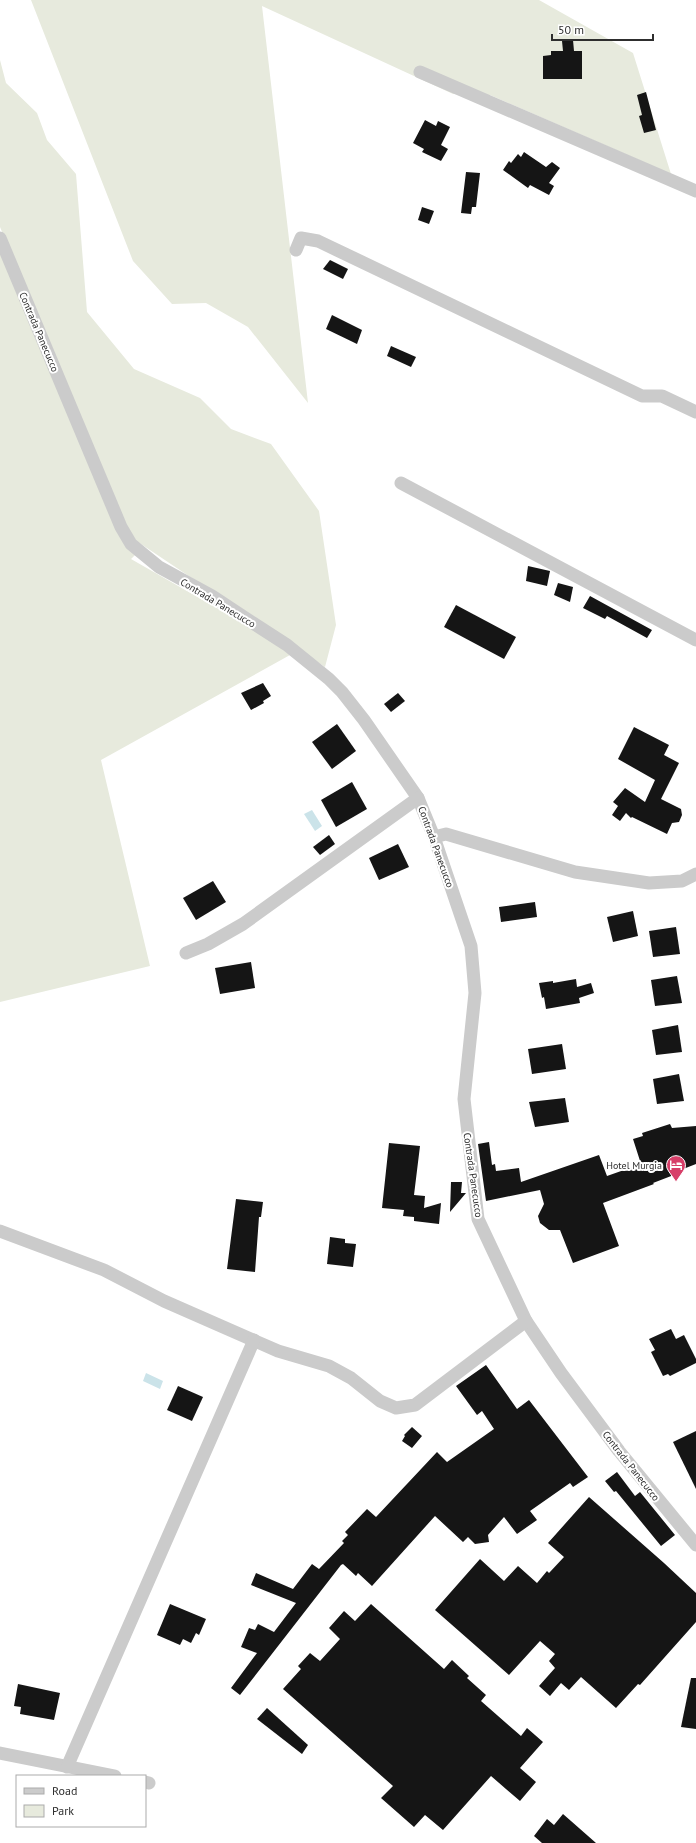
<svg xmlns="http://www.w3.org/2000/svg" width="696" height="1843" viewBox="0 0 696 1843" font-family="'PT Sans',sans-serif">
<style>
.green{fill:#e7eadd}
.water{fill:#cbe3e9}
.building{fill:#151515}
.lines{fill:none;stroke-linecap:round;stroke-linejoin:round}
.minor{stroke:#cbcbcb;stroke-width:13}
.labels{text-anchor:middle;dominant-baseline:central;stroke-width:4;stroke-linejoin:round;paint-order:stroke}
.street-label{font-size:10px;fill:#2e2e2e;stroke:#fff}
.poi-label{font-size:10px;fill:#2e2e2e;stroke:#fff;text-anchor:end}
</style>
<rect width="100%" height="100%" fill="#fff"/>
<g class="green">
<path d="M31 0H539L633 53 671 174 490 95 453 94 262 6 308 403 248 327 206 303 172 304 133 261Z"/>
<path d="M0 60 6 83 37 113 47 140 76 174 87 312 134 369 200 398 231 429 271 444 319 511 336 625 325 667 129 536 0 227Z"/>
<path d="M0 245 136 554 131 559 264 635 290 655 101 760 150 966 0 1002Z"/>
</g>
<g class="water">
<path d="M312 810 322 826 315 831 304 814Z"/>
<path d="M146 1373 163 1381 160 1389 143 1381Z"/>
</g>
<g class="building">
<path d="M573 40 574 51H582V79H543V56L551 55V51H563L562 41Z"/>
<path d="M646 92 656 130 644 133 639 116 642 115 637 95Z"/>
<path d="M425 120 436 126 438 121 450 127 441 145 448 149 441 161 422 152 424 149 413 143Z"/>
<path d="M524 152 546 167 552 162 560 168 549 183 554 186 549 195 530 185 528 188 503 170 509 161 511 163 518 154 521 157Z"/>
<path d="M466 172 480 173 476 207H472L471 214 461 213Z"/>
<path d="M422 207 434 211 429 224 418 220Z"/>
<path d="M330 260 348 269 343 279 323 269Z"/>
<path d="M332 315 362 330 357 344 326 329Z"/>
<path d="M391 346 416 357 411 367 387 356Z"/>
<path d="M528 566 550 571 547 586 526 581Z"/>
<path d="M558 583 573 587 570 602 554 595Z"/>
<path d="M590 596 652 630 647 638 607 616 605 619 583 608Z"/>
<path d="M456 605 516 637 504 659 444 627Z"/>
<path d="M263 683 271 696 263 701 264 703 251 710 241 693Z"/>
<path d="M398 693 405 701 391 712 384 704Z"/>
<path d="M337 724 356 751 332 769 312 742Z"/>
<path d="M634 727 669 745 664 755 679 763 661 799 681 809 682 815 679 822 672 823 667 834 632 817 631 818 626 813 620 821 612 815 618 806 613 802 625 788 645 802 655 780 618 759Z"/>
<path d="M352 782 367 809 336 827 321 800Z"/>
<path d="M329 835 335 844 320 855 313 847Z"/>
<path d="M398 844 409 867 379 880 369 858Z"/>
<path d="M213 881 226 902 196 920 183 898Z"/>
<path d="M535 902 537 917 501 922 499 907Z"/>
<path d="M633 911 638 936 613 942 607 917Z"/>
<path d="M676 927 680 954 653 957 649 931Z"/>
<path d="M251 962 255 988 220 994 215 968Z"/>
<path d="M677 976 682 1003 655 1006 651 980Z"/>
<path d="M576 979 577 987 591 983 594 993 579 998 580 1003 546 1009 544 997 542 998 539 983 553 981V983Z"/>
<path d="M678 1025 682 1052 656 1055 652 1030Z"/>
<path d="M562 1044 566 1069 532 1074 528 1049Z"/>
<path d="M679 1074 684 1101 657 1104 653 1079Z"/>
<path d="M565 1098 569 1122 535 1127 529 1102Z"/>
<path d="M670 1124 672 1128 696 1126V1164L678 1171 679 1173 653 1183 654 1184 603 1203 619 1246 573 1263 560 1230H549L540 1223 538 1216 544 1204 540 1190 486 1201 478 1144 489 1142 492 1165 495 1164 496 1171 519 1168 521 1182 599 1155 607 1176 641 1164 633 1139 643 1136 642 1133Z"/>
<path d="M389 1143 420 1146 414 1195 425 1196 424 1208 441 1203 439 1224 414 1221V1217L403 1216 404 1210 382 1208Z"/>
<path d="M451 1182H462L461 1193H466L450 1212Z"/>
<path d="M236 1199 263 1202 261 1217H259L255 1272 227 1269Z"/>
<path d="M330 1237 345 1239V1243L356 1244 353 1267 327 1264Z"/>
<path d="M671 1329 676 1339 684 1335 696 1359V1363L670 1376 668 1374 663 1376 651 1352 655 1350 649 1339Z"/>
<path d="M486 1365 517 1409 529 1400 588 1477 573 1487 570 1483 530 1511 537 1520 517 1534 504 1517 488 1535 489 1542 475 1544 468 1537 463 1542 435 1516 372 1586 358 1573 356 1576 343 1564 341 1565 240 1695 231 1688 257 1653 241 1647 249 1628 255 1630 258 1624 274 1632 296 1603 251 1585 256 1573 293 1589 312 1564 319 1569 344 1543 342 1541 348 1535 345 1532 367 1509 376 1517 437 1452 447 1462 494 1429 482 1411 477 1415 456 1386Z"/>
<path d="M178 1386 203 1397 192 1421 167 1410Z"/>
<path d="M412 1427 422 1436 412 1448 402 1441 405 1436 404 1435Z"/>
<path d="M696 1431V1489L673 1442Z"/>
<path d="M617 1472 635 1496 640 1492 675 1535 661 1546 616 1491 614 1492 605 1481Z"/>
<path d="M589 1497 664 1563 696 1593V1622L640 1685 638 1684 616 1708 581 1677 569 1690 561 1683 550 1696 539 1686 555 1668 549 1661 555 1654 540 1641 509 1675 435 1610 480 1559 504 1581 518 1566 537 1583 547 1571 549 1573 564 1557 548 1543Z"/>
<path d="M170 1604 206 1619 199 1635 196 1633 191 1643 183 1639 180 1645 157 1635Z"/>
<path d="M371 1604 444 1669 452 1660 469 1676 467 1678 486 1695 481 1701 521 1736 527 1728 543 1742 520 1768 536 1782 520 1801 491 1776 443 1830 425 1815 414 1827 381 1798 393 1786 283 1689 301 1669 298 1666 310 1653 320 1661 340 1639 329 1628 344 1611 355 1621Z"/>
<path d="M691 1678H696V1729L681 1727Z"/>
<path d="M18 1684 60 1693 54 1720 20 1714 21 1707 14 1706Z"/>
<path d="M267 1708 308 1745 302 1754 257 1719Z"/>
<path d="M563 1814 571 1821 596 1843H542L534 1836 547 1819 554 1825Z"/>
</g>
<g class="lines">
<g class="minor">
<path d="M420 72 696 191"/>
<path d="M0 238 121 527 131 544 159 567 212 596 253 623 287 645 329 679 342 692 364 720 418 798 434 837 471 946 475 993 464 1099 478 1219 526 1321 561 1373 619 1451 696 1545"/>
<path d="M296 250 301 238 318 241 642 396H662L696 412"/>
<path d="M401 483 696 640"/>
<path d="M434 837 446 834 575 872 649 883 682 881 696 874"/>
<path d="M186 953 208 944 243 924 418 798"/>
<path d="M0 1231 104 1270 164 1301 278 1351 329 1366 351 1378 380 1401 396 1408 415 1405 526 1321"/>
<path d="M0 1753 115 1776"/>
<path d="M67 1767 254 1340"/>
<path d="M145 1782 149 1783"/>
</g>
</g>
<defs>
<g id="hotel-pin" transform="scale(1)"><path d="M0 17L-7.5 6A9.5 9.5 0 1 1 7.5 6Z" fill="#d73f69" stroke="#fff"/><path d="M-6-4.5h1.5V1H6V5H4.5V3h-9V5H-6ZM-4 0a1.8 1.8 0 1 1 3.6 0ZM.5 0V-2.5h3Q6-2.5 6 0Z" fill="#fff"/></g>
</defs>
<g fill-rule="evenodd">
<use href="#hotel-pin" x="676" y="1165"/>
</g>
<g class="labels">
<g class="street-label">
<text transform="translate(39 332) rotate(67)">Contrada Panecucco</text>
<text transform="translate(218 603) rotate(31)">Contrada Panecucco</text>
<text transform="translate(436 847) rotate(70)">Contrada Panecucco</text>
<text transform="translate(473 1175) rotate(82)">Contrada Panecucco</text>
<text transform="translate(631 1466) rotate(52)">Contrada Panecucco</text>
</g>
<g class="poi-label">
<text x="662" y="1165">Hotel Murgia</text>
</g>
</g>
<rect x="16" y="1775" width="130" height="52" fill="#ffffff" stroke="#ababab"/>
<rect x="24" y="1788" width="20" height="6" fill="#cbcbcb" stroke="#ababab"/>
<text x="52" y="1795" font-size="12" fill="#2e2e2e">Road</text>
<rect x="24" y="1805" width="20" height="12" fill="#e7eadd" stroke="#ababab"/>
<text x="52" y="1815" font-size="12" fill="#2e2e2e">Park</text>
<path d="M552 34v6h101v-6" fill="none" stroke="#2e2e2e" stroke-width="2"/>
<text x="558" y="34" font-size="12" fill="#2e2e2e" stroke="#ffffff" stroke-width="3" paint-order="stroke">50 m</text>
</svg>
